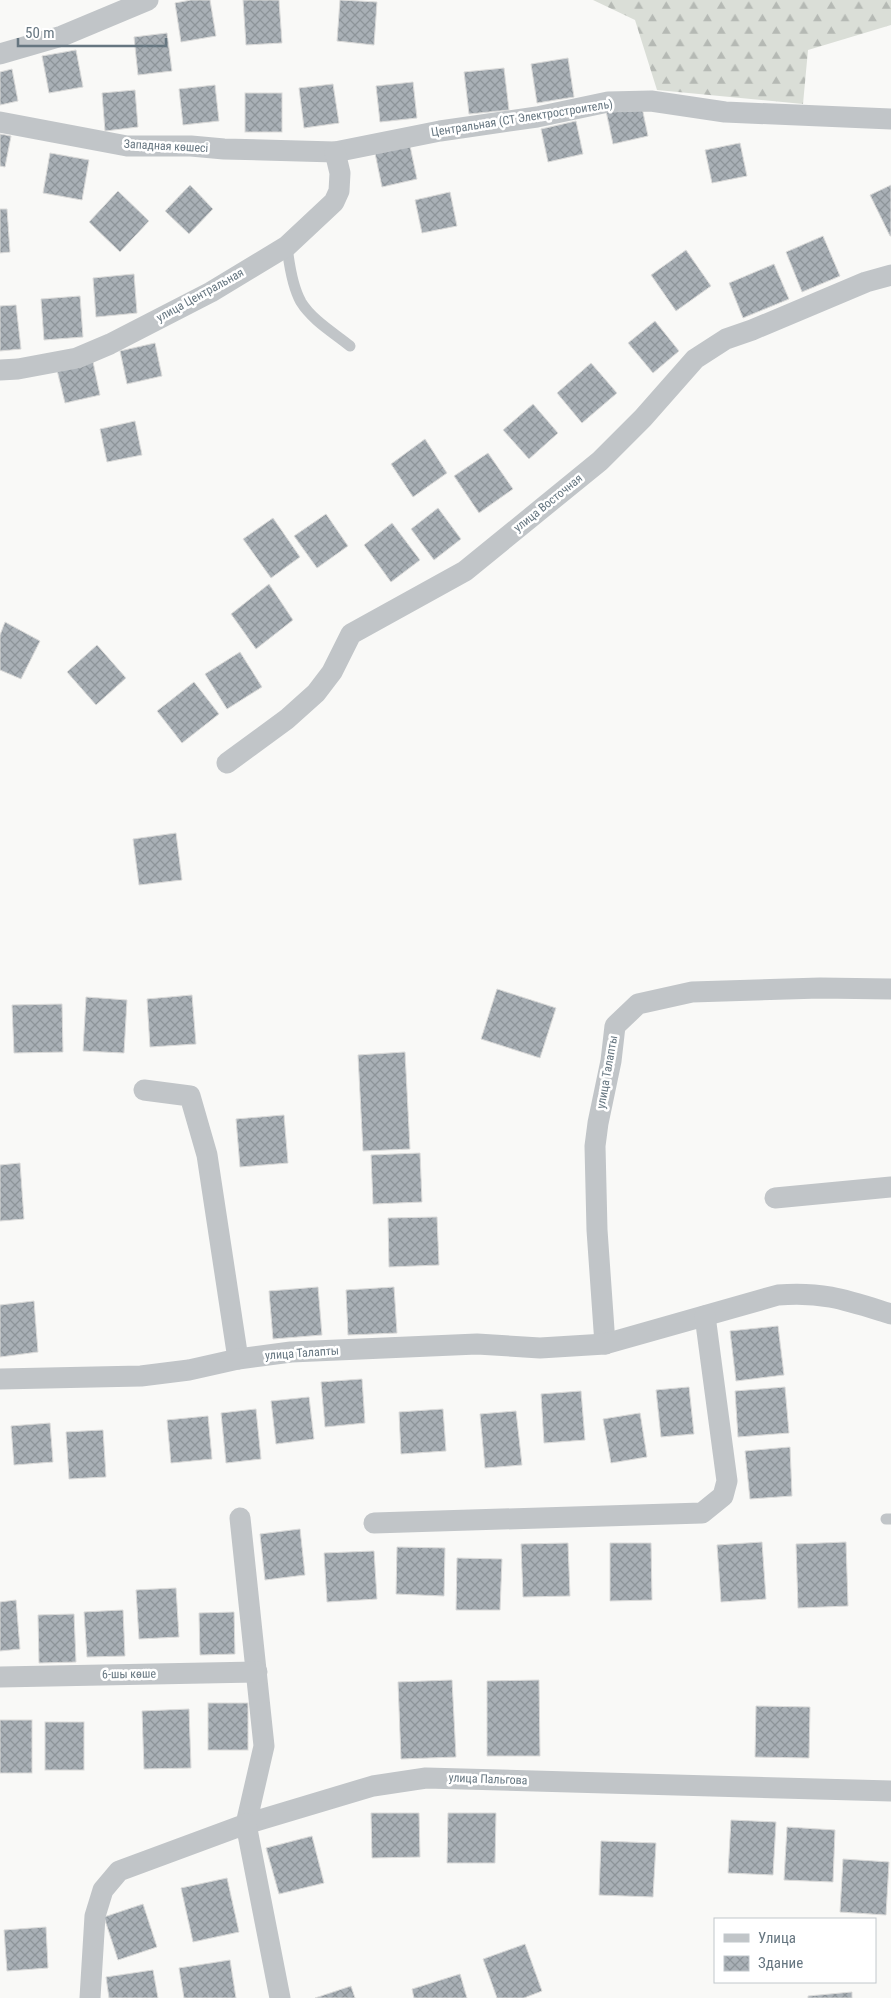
<svg xmlns="http://www.w3.org/2000/svg" width="891" height="1998" viewBox="0 0 891 1998" font-family="'Roboto Condensed',sans-serif">
<style>
.forest{fill:url(#forest-firs)}
.building{fill:url(#building-cross-hatch);stroke:#dbdbda}
.lines{fill:none;stroke-linecap:round;stroke-linejoin:round}
.service{stroke:#c1c5c8;stroke-width:11}
.minor{stroke:#c1c5c8;stroke-width:21}
.labels{text-anchor:middle;dominant-baseline:central;stroke-width:5;stroke-linejoin:round;paint-order:stroke}
.street-label{font-size:12px;fill:#667680;stroke:#fff}
</style>
<defs>
<pattern id="forest-firs" width="22" height="20" patternUnits="userSpaceOnUse" patternTransform="scale(1.25)"><rect width="22" height="20" fill="#daded7"/><path d="M5 1l3.5 6h-7zM16 11l3.5 6h-7z" fill="#b5b9b4"/></pattern>
<pattern id="building-cross-hatch" width="8" height="8" patternUnits="userSpaceOnUse" patternTransform="scale(1.25)"><rect width="8" height="8" fill="#a9b0b6"/><path d="M0 0l8 8M0 8l8-8" fill="none" stroke="#8d9499"/></pattern>
</defs>
<rect width="100%" height="100%" fill="#f9f9f7"/>
<path class="forest" d="M593 0H891V25L808 50 803 104 657 90 635 20Z"/>
<g class="building">
<path d="M191 0H210L216 36 181 42 175 3Z"/>
<path d="M243 0H279L282 43 246 45Z"/>
<path d="M340 0 377 2 374 45 337 41Z"/>
<path d="M167 33 172 71 138 75 134 37Z"/>
<path d="M76 50 83 87 49 93 42 56Z"/>
<path d="M568 58 574 97 537 103 531 64Z"/>
<path d="M504 68 509 110 469 114 464 72Z"/>
<path d="M12 69 18 101 0 105V72Z"/>
<path d="M413 82 417 118 380 122 376 86Z"/>
<path d="M333 84 339 123 304 128 299 88Z"/>
<path d="M215 85 219 121 183 125 179 89Z"/>
<path d="M135 90 138 127 105 131 102 93Z"/>
<rect x="245" y="93" width="37" height="39"/>
<path d="M641 103 648 136 613 144 606 111Z"/>
<path d="M576 121 583 154 548 162 541 129Z"/>
<path d="M0 134 11 136 5 167 0 166Z"/>
<path d="M740 143 747 176 712 183 705 150Z"/>
<path d="M410 146 417 179 382 187 375 153Z"/>
<path d="M50 153 89 160 82 200 43 193Z"/>
<path d="M190 185 213 209 189 234 165 211Z"/>
<path d="M891 185V236H890L870 195Z"/>
<path d="M118 191 149 221 120 252 89 222Z"/>
<path d="M450 192 457 226 422 233 415 200Z"/>
<path d="M0 209H7L10 252 0 253Z"/>
<path d="M823 236 840 276 802 292 786 252Z"/>
<path d="M686 250 711 286 676 311 651 275Z"/>
<path d="M774 264 789 299 743 318 729 283Z"/>
<path d="M134 274 137 313 96 317 93 278Z"/>
<path d="M80 296 83 337 44 340 41 299Z"/>
<path d="M16 305 21 349 0 351V306Z"/>
<path d="M655 321 679 351 653 373 628 343Z"/>
<path d="M155 343 162 376 127 384 120 351Z"/>
<path d="M93 362 100 395 65 403 57 370Z"/>
<path d="M591 363 617 393 582 423 557 393Z"/>
<path d="M533 404 558 433 529 459 503 430Z"/>
<path d="M135 421 142 455 107 462 100 429Z"/>
<path d="M425 439 447 473 413 497 391 464Z"/>
<path d="M488 453 513 489 479 513 454 476Z"/>
<path d="M438 508 461 539 434 560 411 529Z"/>
<path d="M326 514 348 546 317 568 294 536Z"/>
<path d="M273 518 300 557 271 578 243 539Z"/>
<path d="M392 523 420 560 391 582 364 545Z"/>
<path d="M269 584 293 620 256 649 231 614Z"/>
<path d="M5 622 40 641 21 679 0 670V635Z"/>
<path d="M97 645 126 678 96 705 67 672Z"/>
<path d="M240 652 262 687 227 709 205 674Z"/>
<path d="M194 682 219 714 182 743 157 711Z"/>
<path d="M176 833 182 880 139 885 133 839Z"/>
<path d="M497 989 556 1008 540 1058 481 1039Z"/>
<path d="M192 995 196 1044 150 1047 147 999Z"/>
<path d="M86 997 127 1000 124 1053 83 1051Z"/>
<path d="M62 1004 63 1052 14 1053 12 1005Z"/>
<path d="M405 1052 410 1149 363 1151 358 1055Z"/>
<path d="M284 1115 288 1163 240 1167 236 1119Z"/>
<path d="M420 1153 422 1202 373 1204 371 1155Z"/>
<path d="M20 1163 24 1219 0 1221V1165Z"/>
<path d="M437 1217 439 1265 389 1267 388 1218Z"/>
<path d="M318 1287 322 1335 273 1339 269 1291Z"/>
<path d="M394 1287 397 1333 348 1335 346 1290Z"/>
<path d="M34 1301 38 1352 0 1357V1305Z"/>
<path d="M778 1326 784 1375 736 1381 730 1331Z"/>
<path d="M362 1379 365 1423 325 1427 321 1382Z"/>
<path d="M689 1387 694 1434 661 1437 656 1390Z"/>
<path d="M785 1387 789 1433 738 1437 735 1391Z"/>
<path d="M581 1391 585 1440 544 1443 541 1394Z"/>
<path d="M309 1397 314 1439 276 1444 271 1401Z"/>
<path d="M256 1409 261 1459 226 1463 221 1413Z"/>
<path d="M443 1409 446 1451 401 1454 399 1412Z"/>
<path d="M516 1411 522 1465 485 1468 480 1414Z"/>
<path d="M640 1413 647 1457 611 1463 603 1419Z"/>
<path d="M208 1416 212 1459 171 1463 167 1420Z"/>
<path d="M50 1423 53 1462 14 1465 11 1426Z"/>
<path d="M103 1430 106 1477 69 1479 66 1432Z"/>
<path d="M790 1447 792 1496 750 1499 745 1451Z"/>
<path d="M300 1529 305 1575 265 1580 260 1534Z"/>
<path d="M762 1542 766 1599 721 1602 717 1545Z"/>
<path d="M846 1542 848 1606 798 1608 796 1544Z"/>
<path d="M568 1543 570 1596 523 1597 521 1544Z"/>
<path d="M610 1543H651L652 1600 610 1601Z"/>
<path d="M397 1547 445 1548 444 1596 396 1594Z"/>
<path d="M374 1551 377 1599 327 1602 324 1553Z"/>
<path d="M457 1558 502 1559 500 1610H456Z"/>
<path d="M176 1588 179 1637 139 1639 136 1590Z"/>
<path d="M16 1600 20 1649 0 1651V1602Z"/>
<path d="M123 1610 125 1656 87 1657 84 1612Z"/>
<path d="M234 1612 235 1654 200 1655 199 1613Z"/>
<path d="M74 1614 76 1662 39 1663 38 1615Z"/>
<path d="M452 1680 456 1757 401 1759 398 1682Z"/>
<path d="M539 1680 540 1756H487V1681Z"/>
<rect x="208" y="1703" width="40" height="47"/>
<path d="M756 1706 810 1707 809 1758 755 1757Z"/>
<path d="M189 1709 191 1768 144 1769 142 1711Z"/>
<rect x="0" y="1720" width="32" height="53"/>
<rect x="45" y="1722" width="39" height="48"/>
<path d="M371 1813H419L420 1857 372 1858Z"/>
<path d="M448 1813H496L495 1863H447Z"/>
<path d="M731 1820 776 1822 773 1875 728 1873Z"/>
<path d="M787 1827 835 1830 833 1882 784 1880Z"/>
<path d="M312 1836 324 1883 279 1894 266 1848Z"/>
<path d="M601 1841 656 1843 653 1897 599 1895Z"/>
<path d="M843 1859 889 1862 886 1915 840 1912Z"/>
<path d="M227 1878 239 1932 193 1942 181 1888Z"/>
<path d="M143 1904 157 1947 118 1960 104 1917Z"/>
<path d="M46 1927 48 1968 7 1971 4 1930Z"/>
<path d="M525 1944 542 1991 524 1998H497L483 1959Z"/>
<path d="M230 1960 236 1998H184L179 1968Z"/>
<path d="M153 1970 158 1998H109L106 1977Z"/>
<path d="M460 1974 467 1998H414L412 1989Z"/>
<path d="M351 1986 355 1998H315Z"/>
<path d="M852 1992V1998H808V1996Z"/>
</g>
<g class="lines">
<g class="service">
<path d="M287 246C289 264 292 286 301 302 312 320 334 333 350 346"/>
<path d="M886 1519H891"/>
</g>
<g class="minor">
<path d="M0 54 62 36 148 0"/>
<path d="M0 122 127 146H191L224 149 335 152 440 131 537 117 608 102 651 101 725 112 891 119"/>
<path d="M0 370 18 369 77 358 110 344 211 292 287 246 334 202 339 191 340 173 335 152"/>
<path d="M227 763 287 719 316 693 332 672 351 634 465 571 600 461 643 418 695 359 726 339 752 330 866 282 891 275"/>
<path d="M144 1090 190 1096 207 1155 238 1359"/>
<path d="M775 1198 891 1187"/>
<path d="M605 1344 597 1230 595 1146 598 1123 611 1061 615 1026 638 1004 692 992 820 988 891 989"/>
<path d="M0 1379 141 1376 189 1370 238 1359 291 1352 477 1344 540 1348 605 1344 778 1295C823 1291 849 1301 891 1314"/>
<path d="M240 1518 264 1746 246 1824 373 1786 426 1778 891 1791"/>
<path d="M374 1523 702 1513 723 1496 727 1481 705 1316"/>
<path d="M0 1677 257 1672"/>
<path d="M90 1998 95 1916 103 1890 119 1871 246 1824 280 1998"/>
</g>
</g>
<g class="labels">
<g class="street-label">
<text transform="translate(522 118) rotate(-9)">Центральная (СТ Электростроитель)</text>
<text transform="translate(166 146) rotate(3)">Западная көшесі</text>
<text transform="translate(200 295) rotate(-29)">улица Центральная</text>
<text transform="translate(548 503) rotate(-39)">улица Восточная</text>
<text transform="translate(607 1072) rotate(-80)">улица Талапты</text>
<text transform="translate(302 1353) rotate(-4)">улица Талапты</text>
<text transform="translate(129 1674) rotate(-1)">6-шы көше</text>
<text transform="translate(488 1779) rotate(2)">улица Пальгова</text>
</g>
</g>
<rect x="714" y="1918" width="162" height="65" fill="#ffffff" stroke="#c2c8cc"/>
<rect x="724" y="1934" width="25" height="8" fill="#c1c5c8" stroke="#c2c8cc"/>
<text x="758" y="1943" font-size="15" fill="#667680">Улица</text>
<rect x="724" y="1956" width="25" height="15" fill="url(#building-cross-hatch)" stroke="#c2c8cc"/>
<text x="758" y="1968" font-size="15" fill="#667680">Здание</text>
<path d="M18 38v8h148v-8" fill="none" stroke="#667680" stroke-width="2.5"/>
<text x="25" y="38" font-size="15" fill="#667680" stroke="#ffffff" stroke-width="4" paint-order="stroke">50 m</text>
</svg>
